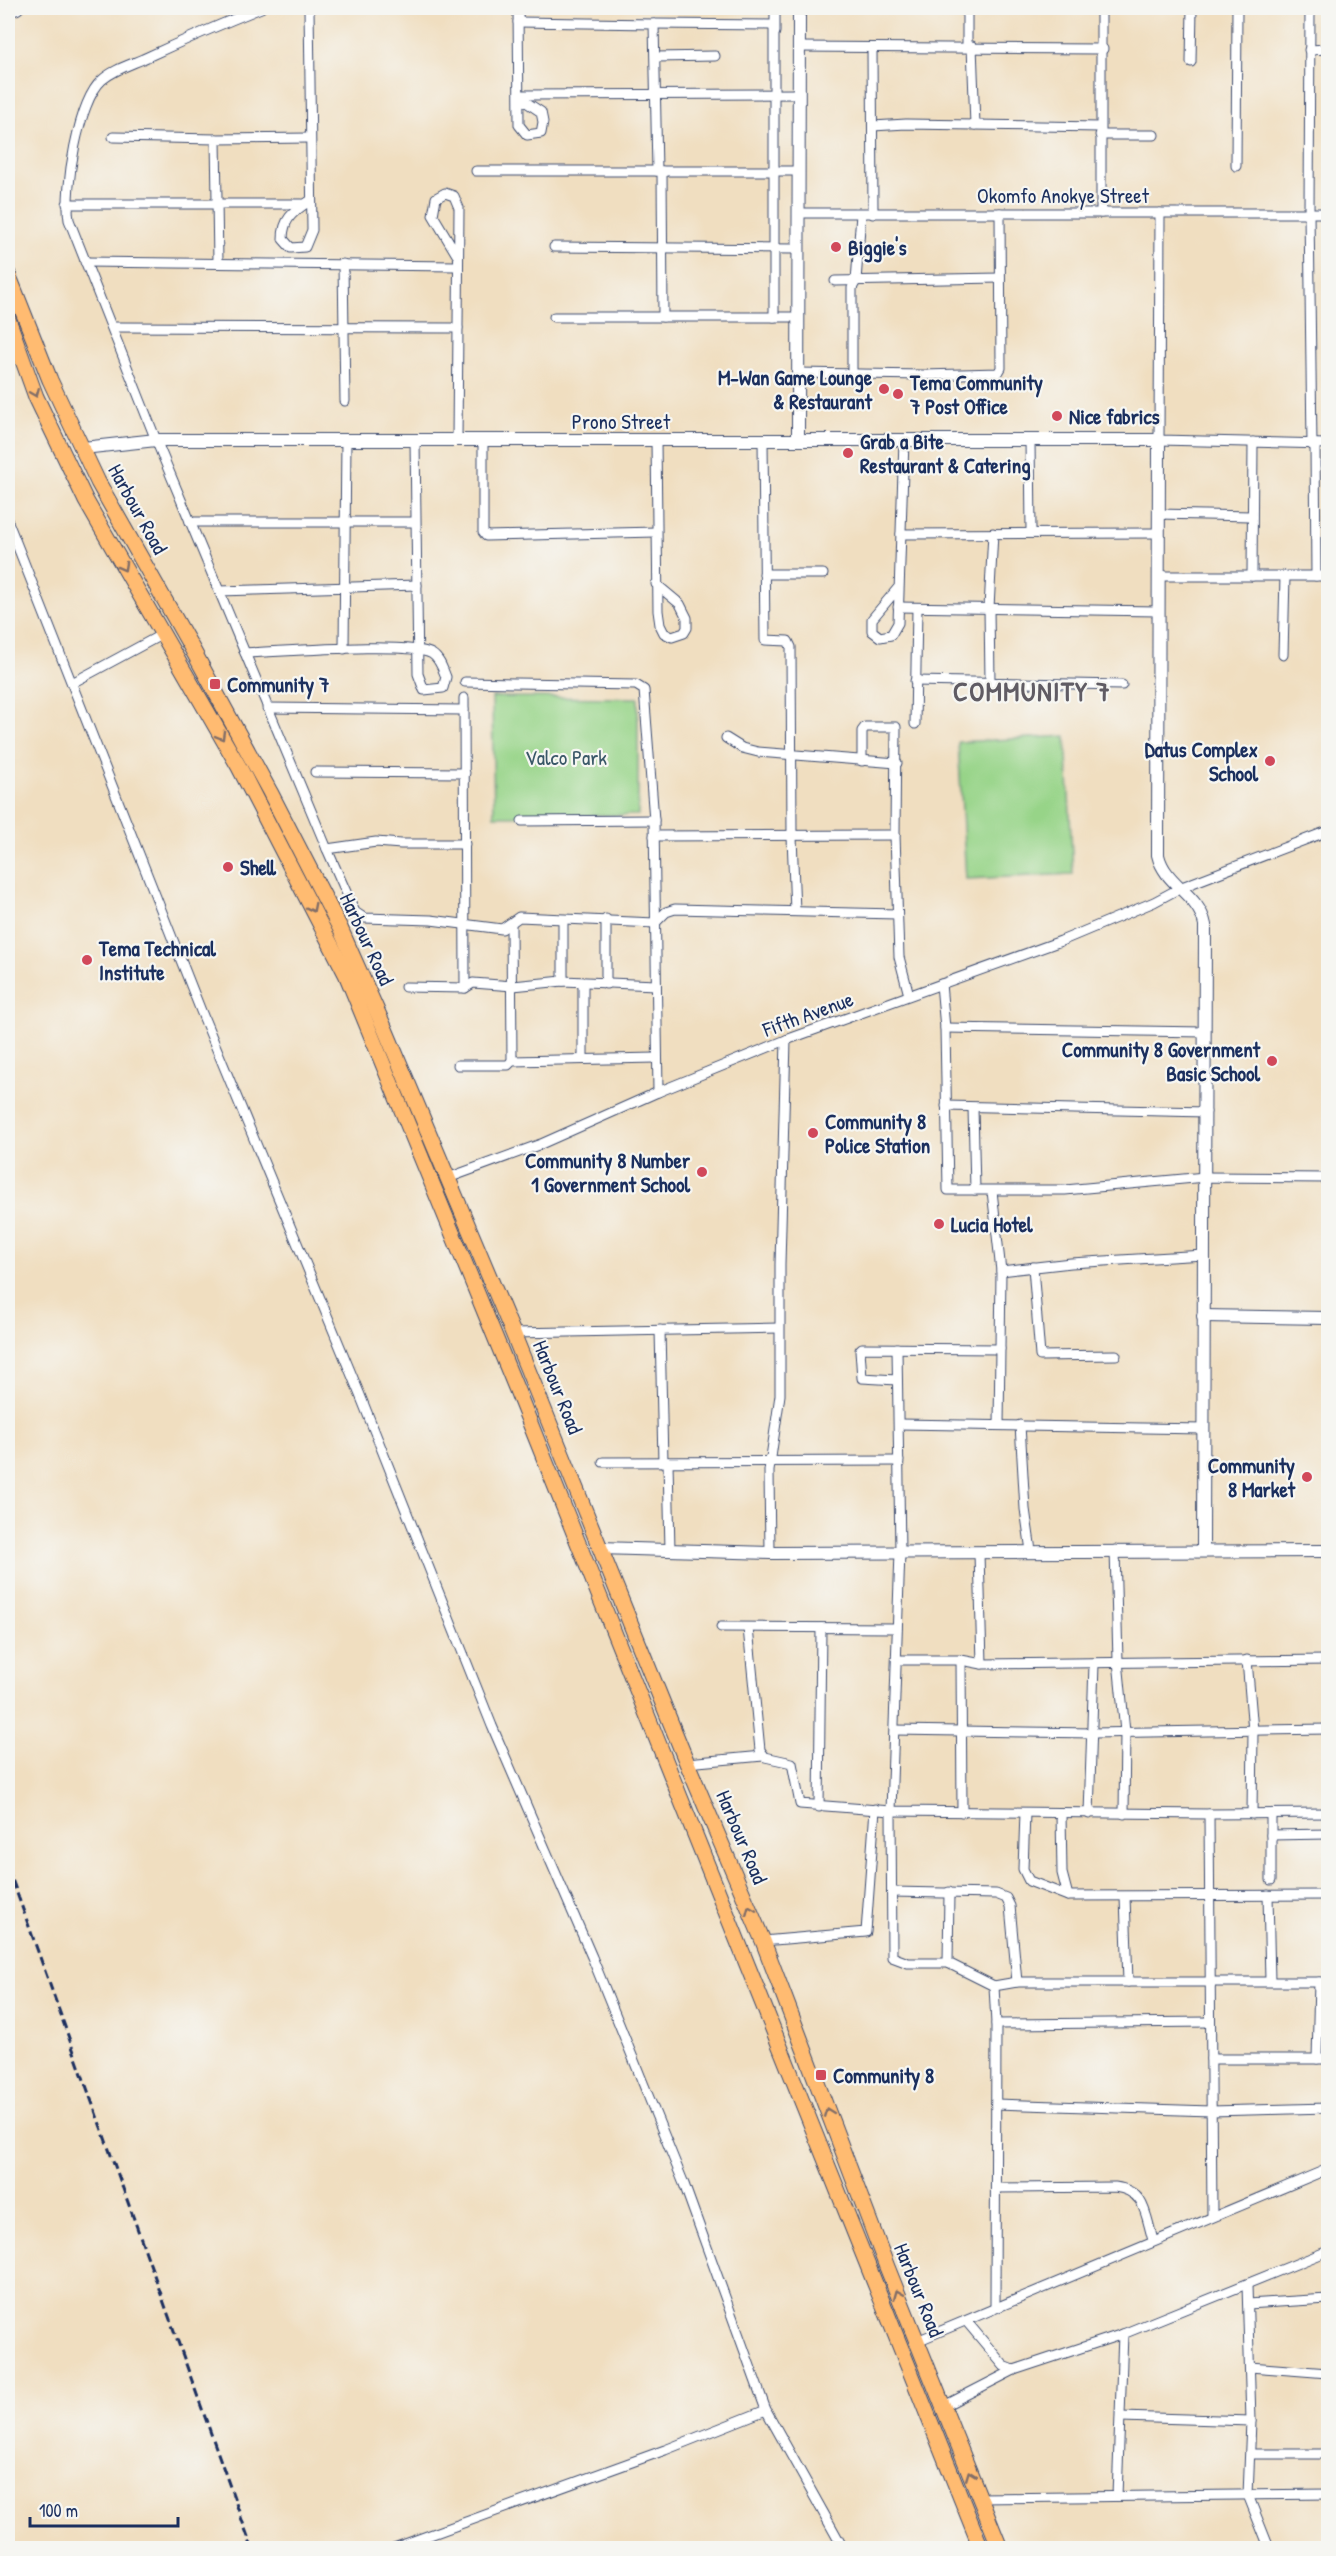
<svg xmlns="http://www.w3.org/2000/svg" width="1336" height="2556" viewBox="0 0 1336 2556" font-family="'Patrick Hand',sans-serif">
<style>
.green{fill:#97d488;stroke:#598273;stroke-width:1.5}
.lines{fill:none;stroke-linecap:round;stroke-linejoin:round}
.minor-casing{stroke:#3b496d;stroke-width:11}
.tertiary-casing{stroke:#3b496d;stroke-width:14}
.trunk-casing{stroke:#3b496d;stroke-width:17}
.minor{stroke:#fff;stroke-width:9}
.tertiary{stroke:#fff;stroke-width:12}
.trunk{stroke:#ffbb71;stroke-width:15}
.rail{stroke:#1b2f5e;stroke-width:3;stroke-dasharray:9 4.5;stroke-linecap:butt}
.oneway{stroke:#826e67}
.poi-dot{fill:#d1495b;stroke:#f6f6f2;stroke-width:2}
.labels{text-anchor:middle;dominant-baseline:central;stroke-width:4.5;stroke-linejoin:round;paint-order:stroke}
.street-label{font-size:21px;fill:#1b2f5e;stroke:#f6f6f2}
.poi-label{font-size:21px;font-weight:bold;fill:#1b2f5e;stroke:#f6f6f2;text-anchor:start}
.park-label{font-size:21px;fill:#3a5868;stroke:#f6f6f2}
.district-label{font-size:27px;font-weight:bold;letter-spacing:1.5px;fill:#605c64;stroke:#f6f6f2}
</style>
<rect width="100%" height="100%" fill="#f6f6f2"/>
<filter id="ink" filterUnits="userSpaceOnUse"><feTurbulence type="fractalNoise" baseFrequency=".0167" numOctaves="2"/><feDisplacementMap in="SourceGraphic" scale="12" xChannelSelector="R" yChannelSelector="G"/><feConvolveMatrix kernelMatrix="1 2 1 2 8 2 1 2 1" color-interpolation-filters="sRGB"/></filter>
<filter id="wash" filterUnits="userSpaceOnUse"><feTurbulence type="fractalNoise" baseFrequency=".008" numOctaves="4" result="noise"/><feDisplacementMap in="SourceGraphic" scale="24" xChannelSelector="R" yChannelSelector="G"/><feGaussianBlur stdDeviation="1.35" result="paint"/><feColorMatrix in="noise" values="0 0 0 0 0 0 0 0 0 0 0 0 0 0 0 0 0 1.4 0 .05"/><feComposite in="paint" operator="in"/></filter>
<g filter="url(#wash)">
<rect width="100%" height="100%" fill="#f0dec0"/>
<g class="green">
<path d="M492 697 638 698V815L494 816Z"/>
<path d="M1066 736 1073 874 966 879 958 742Z"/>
</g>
</g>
<g filter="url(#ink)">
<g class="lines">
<g class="minor-casing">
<g id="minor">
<path d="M261 8C221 24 182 41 143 59 129 65 113 70 102 80 78 101 64 190 69 220L156 440 327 849 376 842 401 844H465"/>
<path d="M309 8 312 230 305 247 291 248 283 239C283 217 295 211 311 200"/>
<path d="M518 8 519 125 527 135 541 133 543 122 541 112 520 98"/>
<path d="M967 8V46"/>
<path d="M1310 8 1309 213 1312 445"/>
<path d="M518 22 654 24 657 171"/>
<path d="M654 24 771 25 774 28V317"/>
<path d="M775 32V8"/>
<path d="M972 46 975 125"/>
<path d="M798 47 1103 49"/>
<path d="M872 48 873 214"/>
<path d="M1309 50 1328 49"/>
<path d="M656 57 715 56"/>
<path d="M1191 62 1192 8"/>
<path d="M520 95 799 94"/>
<path d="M873 126 906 124 1100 127"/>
<path d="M1100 135H1154"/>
<path d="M113 137 216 139 218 262"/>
<path d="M216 139 310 138"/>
<path d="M1236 166 1237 8"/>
<path d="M476 171H799"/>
<path d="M662 171 663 317"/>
<path d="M67 204H302"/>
<path d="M798 213H1328"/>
<path d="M1101 213V8"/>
<path d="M1160 213 1159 440 1328 444"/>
<path d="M554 247 798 249"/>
<path d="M85 262 457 266"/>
<path d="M343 264 345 401"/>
<path d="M835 281 1000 278"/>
<path d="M554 317H798"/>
<path d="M112 327 458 328"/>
<path d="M797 373 924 375 998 373 1001 368 1000 213"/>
<path d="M852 374V288L856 281 861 214"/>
<path d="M763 439 765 640 788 641 791 647 792 837 795 911"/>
<path d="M656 440 658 611 660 625 664 633 672 637 684 633 687 628V618L680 604 656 584"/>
<path d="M1030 440 1031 531"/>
<path d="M457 441 459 208 454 196 445 193 436 198 433 215 457 255"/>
<path d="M483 441V532L486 536 656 532"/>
<path d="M1315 445 1316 576"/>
<path d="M1158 514 1251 516"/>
<path d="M8 522 201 1011 360 1395 492 1726 592 1957 684 2184 766 2410 843 2548"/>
<path d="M190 522H415"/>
<path d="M901 534 1158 533"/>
<path d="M764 574H823"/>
<path d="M1158 576H1328"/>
<path d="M1252 576 1253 442"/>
<path d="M898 588 872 619V631L880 637 891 635 898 623 904 440"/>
<path d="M219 591 417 585"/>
<path d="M898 607 1158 611"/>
<path d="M344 649 346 440"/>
<path d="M245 653C277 652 412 641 432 654 440 659 443 670 446 677L443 688 424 690 418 674 415 440"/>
<path d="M1283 655 1285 576"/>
<path d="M915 681 1122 685"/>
<path d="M465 682 636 685 644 690 654 820 658 1092"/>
<path d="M990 682 989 608 993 533"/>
<path d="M72 683 161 635"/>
<path d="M464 698 465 988"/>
<path d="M267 708 464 710"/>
<path d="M915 724 917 608"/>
<path d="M726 738 742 748 758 752 897 763"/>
<path d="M862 761V731L865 727H896L895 835 899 957 909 995"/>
<path d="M315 772 465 773"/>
<path d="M522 821 654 820"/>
<path d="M654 836 895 835"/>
<path d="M327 849 355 912 364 918 431 920 502 929 519 917 655 923 666 912 675 909 897 914"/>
<path d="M606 919V984"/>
<path d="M511 924 512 1061"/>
<path d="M563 981V920"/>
<path d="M941 984 945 1028 948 1190H1065L1205 1177 1328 1178"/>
<path d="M405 987 465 988 473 983 513 986 563 981 656 985"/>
<path d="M945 1028 1205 1032"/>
<path d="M583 1058V983"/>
<path d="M458 1065H508L512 1061 656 1058"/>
<path d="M946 1106 1206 1112"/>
<path d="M973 1108 975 1190"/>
<path d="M448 1178 541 1144 658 1092 786 1040 1061 941 1154 902 1182 887 1328 831"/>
<path d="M992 1191 1001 1271 999 1425"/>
<path d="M1033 1267 1040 1356 1116 1355"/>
<path d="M1001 1271 1071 1263 1204 1255"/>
<path d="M660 1330 663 1462"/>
<path d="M513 1333 779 1328"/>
<path d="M897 1348 900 1552 891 1811 1209 1814 1212 2216"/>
<path d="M897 1380 862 1378 860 1350 862 1348 1000 1349"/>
<path d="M899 1424 1203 1429"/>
<path d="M1020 1425 1025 1509 1031 1551"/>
<path d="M603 1462 899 1461"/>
<path d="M668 1462 670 1550"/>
<path d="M1115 1550 1118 1661 1125 1732 1124 1814"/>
<path d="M770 1553 769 1471 780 1395V1264L786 1040"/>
<path d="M979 1553 982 1664"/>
<path d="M721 1627 897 1628"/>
<path d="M748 1628 760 1750 765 1757 792 1763 800 1804 891 1811 892 1957 908 1963H948L994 1986 1017 1982H1328"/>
<path d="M897 1660H961L982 1664 1328 1660"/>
<path d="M961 1660 962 1812"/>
<path d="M1247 1660 1253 1731 1252 1814"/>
<path d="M895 1730 1093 1733 1328 1729"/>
<path d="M687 1763 763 1756"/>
<path d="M819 1807 821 1628"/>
<path d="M1025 1813 1023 1869 1029 1881 1068 1896 1062 1873 1061 1813"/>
<path d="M1089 1814 1094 1664"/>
<path d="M1209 1814 1328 1813"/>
<path d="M1271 1835 1328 1834"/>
<path d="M1271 1880V1814"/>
<path d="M892 1892 996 1894 1006 1898 1010 1906 1017 1982"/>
<path d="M1268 1895 1270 1981"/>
<path d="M1068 1896 1328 1895"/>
<path d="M1125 1897 1128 1982"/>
<path d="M763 1941 866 1932 875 1809"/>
<path d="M948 1963 949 1892"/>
<path d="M994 1986 996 2024 995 2308"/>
<path d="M996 2024 1210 2022"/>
<path d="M1211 2059H1328"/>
<path d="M1317 2059 1319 1982"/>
<path d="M996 2104 1211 2111 1328 2108"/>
<path d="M996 2188 1115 2187C1146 2191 1145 2214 1153 2240"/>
<path d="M1247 2285 1251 2421 1248 2495 1269 2548"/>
<path d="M1248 2304 1328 2299"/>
<path d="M967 2322 1004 2366 1014 2370 1123 2334 1328 2251"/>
<path d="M917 2341 1328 2169"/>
<path d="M1250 2367 1328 2373"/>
<path d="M944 2406 1014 2370"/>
<path d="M1121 2417 1251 2421"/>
<path d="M1251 2454H1328"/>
<path d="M1117 2496 1123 2334"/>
<path d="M979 2498 1328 2494"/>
<path d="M394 2548 665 2450 766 2410"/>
</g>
</g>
<g class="tertiary-casing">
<g id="tertiary">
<path d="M8 11 17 8"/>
<path d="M798 439 799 8"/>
<path d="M83 448 156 440H1159L1158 855C1165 885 1199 894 1205 925L1203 1551"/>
<path d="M1203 1316 1328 1318"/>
<path d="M600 1548 770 1553 1328 1551"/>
</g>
</g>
<g class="trunk-casing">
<g id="trunk">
<path d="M8 274 50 380 98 482 190 645 270 792 340 928 385 1029 513 1333 687 1763 763 1941 887 2267 1000 2548"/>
<path d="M8 319 36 397 86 501 239 767 346 974 516 1388 981 2548"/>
</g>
</g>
<use href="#minor" class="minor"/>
<use href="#tertiary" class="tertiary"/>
<use href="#trunk" class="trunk"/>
<path class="rail" d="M8 1868 252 2548"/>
</g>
<defs><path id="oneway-chevron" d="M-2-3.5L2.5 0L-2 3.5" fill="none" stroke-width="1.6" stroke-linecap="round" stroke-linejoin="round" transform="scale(1.5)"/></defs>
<g class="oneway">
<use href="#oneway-chevron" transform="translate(35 393) rotate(68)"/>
<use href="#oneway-chevron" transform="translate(123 567) rotate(61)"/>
<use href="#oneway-chevron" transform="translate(221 736) rotate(60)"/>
<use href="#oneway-chevron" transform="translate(312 908) rotate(63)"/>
<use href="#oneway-chevron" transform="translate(750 1910) rotate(-113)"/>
<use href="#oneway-chevron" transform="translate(828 2112) rotate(-111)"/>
<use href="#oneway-chevron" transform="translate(898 2294) rotate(-112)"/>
<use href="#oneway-chevron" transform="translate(970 2475) rotate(-111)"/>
</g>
</g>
<g class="poi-dot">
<circle cx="836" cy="247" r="6"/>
<circle cx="884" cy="389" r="6"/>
<circle cx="898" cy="394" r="6"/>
<circle cx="1057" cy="416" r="6"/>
<circle cx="848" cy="453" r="6"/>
<rect x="209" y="678" width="12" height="12" rx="3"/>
<circle cx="1270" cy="761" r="6"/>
<circle cx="228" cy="867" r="6"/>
<circle cx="87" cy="960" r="6"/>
<circle cx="1272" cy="1061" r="6"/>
<circle cx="813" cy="1133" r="6"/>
<circle cx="702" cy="1172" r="6"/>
<circle cx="939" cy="1224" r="6"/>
<circle cx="1307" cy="1477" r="6"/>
<rect x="815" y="2069" width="12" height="12" rx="3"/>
</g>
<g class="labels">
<g class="street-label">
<text x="1063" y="195">Okomfo Anokye Street</text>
<text x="621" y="421">Prono Street</text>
<text transform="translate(138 509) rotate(61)">Harbour Road</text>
<text transform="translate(367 939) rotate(65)">Harbour Road</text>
<text transform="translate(808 1014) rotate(-20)">Fifth Avenue</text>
<text transform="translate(558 1387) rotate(68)">Harbour Road</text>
<text transform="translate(742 1837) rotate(67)">Harbour Road</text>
<text transform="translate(919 2290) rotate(68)">Harbour Road</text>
</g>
<g class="poi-label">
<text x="848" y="247">Biggie's</text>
<text x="872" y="377" text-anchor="end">M-Wan Game Lounge<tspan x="872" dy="24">&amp; Restaurant</tspan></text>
<text x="910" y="382">Tema Community<tspan x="910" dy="24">7 Post Office</tspan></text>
<text x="1069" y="416">Nice fabrics</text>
<text x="860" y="441">Grab a Bite<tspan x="860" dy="24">Restaurant &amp; Catering</tspan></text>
<text x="227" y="684">Community 7</text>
<text x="1258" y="749" text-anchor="end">Datus Complex<tspan x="1258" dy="24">School</tspan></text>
<text x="240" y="867">Shell</text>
<text x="99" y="948">Tema Technical<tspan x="99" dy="24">Institute</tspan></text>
<text x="1260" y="1049" text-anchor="end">Community 8 Government<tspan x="1260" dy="24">Basic School</tspan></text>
<text x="825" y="1121">Community 8<tspan x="825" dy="24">Police Station</tspan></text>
<text x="690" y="1160" text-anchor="end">Community 8 Number<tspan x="690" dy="24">1 Government School</tspan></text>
<text x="951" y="1224">Lucia Hotel</text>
<text x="1295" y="1465" text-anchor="end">Community<tspan x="1295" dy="24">8 Market</tspan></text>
<text x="833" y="2075">Community 8</text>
</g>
<g class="park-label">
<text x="566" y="757">Valco Park</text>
</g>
<g class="district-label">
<text x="1032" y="691">COMMUNITY 7</text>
</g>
</g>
<rect width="1336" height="2556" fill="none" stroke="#f6f6f2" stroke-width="30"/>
<path d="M30 2517v9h148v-9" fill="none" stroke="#1b2f5e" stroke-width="3"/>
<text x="39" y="2517" font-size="18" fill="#1b2f5e" stroke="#f6f6f2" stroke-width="4.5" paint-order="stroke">100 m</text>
</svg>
